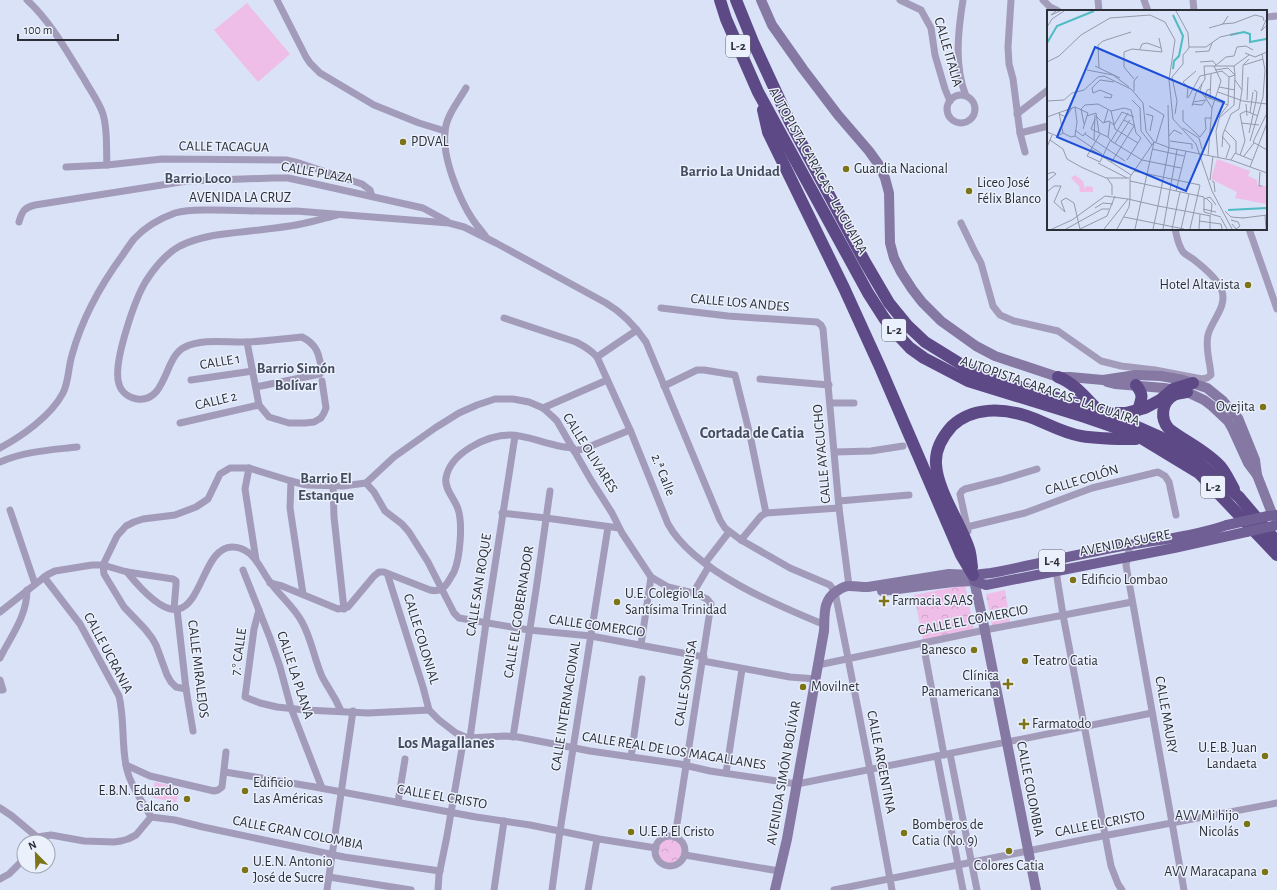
<svg xmlns="http://www.w3.org/2000/svg" width="1277" height="890" viewBox="0 0 1277 890" font-family="'Alegreya Sans',sans-serif">
<style>
.grass{fill:#eebee9}
.park{fill:url(#park-crowns)}
.lines{fill:none;stroke-linecap:round;stroke-linejoin:round}
.street{stroke:#a39bba;stroke-width:7}
.secondary{stroke:#8579a4;stroke-width:10}
.primary{stroke:#705f95;stroke-width:10}
.highway{stroke:#5e4987;stroke-width:12}
.primary-bridge{stroke:#705f95;stroke-width:10}
.poi-dot{fill:#7c7417;stroke:#eaf0fc;stroke-width:1.5}
.labels{text-anchor:middle;dominant-baseline:central;stroke-width:3;stroke-linejoin:round;paint-order:stroke}
.shield{fill:#eaf0fc;stroke:#656972;stroke-width:1}
.shield-label{font-size:13px;font-weight:bold;fill:#2c2f37}
.street-label{font-size:14px;fill:#2c2f37;stroke:#eaf0fc}
.poi-label{font-size:14px;fill:#2c2f37;stroke:#eaf0fc;text-anchor:start}
.neighbourhood-label{font-size:15px;font-weight:bold;fill:#454d5e;stroke:#eaf0fc}
.quarter-label{font-size:16px;font-weight:bold;fill:#454d5e;stroke:#eaf0fc}
.inset-river{fill:none;stroke:#4fbbc2;stroke-width:2}
.inset-road{fill:none;stroke:#949aaa;stroke-width:1}
.view{fill:#1d4ed8;fill-opacity:0.15;stroke:#1d4ed8;stroke-width:2}
.inset-edge{fill:none;stroke:#2c2f37;stroke-width:2}
</style>
<defs>
<pattern id="park-crowns" width="20" height="18" patternUnits="userSpaceOnUse"><rect width="20" height="18" fill="#eebee9"/><path d="M2 6a3 3 0 1 1 6 0M12 15a3 3 0 1 1 6 0" fill="none" stroke="#cca4c8"/></pattern>
</defs>
<rect width="100%" height="100%" fill="#d9e2f7"/>
<g class="grass">
<path d="M247 3 290 54 258 82 214 30Z"/>
<path d="M155 782 180 788 176 803 151 797Z"/>
</g>
<g class="park">
<path d="M965 585 974 630 923 640 914 595Z"/>
<path d="M1005 590 1010 622 992 625 986 594Z"/>
<circle cx="670" cy="851" r="13"/>
</g>
<g class="lines">
<g class="street">
<path d="M27 0C51 22 67 52 84 79 90 90 99 102 103 114 108 130 106 149 107 165"/>
<path d="M277 0 306 57 310 63 320 73 374 105 419 123 445 131"/>
<path d="M900 0 921 10 931 28 935 55 945 89 950 101"/>
<path d="M963 0C958 31 954 66 966 96"/>
<path d="M1011 0 1008 47 1009 64 1013 79 1020 133 1025 152"/>
<path d="M1043 0 1050 7 1058 11"/>
<path d="M1098 0 1099 11"/>
<path d="M1144 0 1148 11"/>
<path d="M1193 0 1194 11"/>
<path d="M1266 17 1277 16"/>
<path d="M466 88C458 102 446 116 445 132 442 157 459 199 473 220 477 226 482 231 486 237"/>
<circle cx="961" cy="109" r="14"/>
<path d="M1017 114 1048 90"/>
<path d="M1020 133 1048 126"/>
<path d="M66 167 107 165 162 159 286 160 299 163 362 184 370 190 372 196"/>
<path d="M19 222C22 211 24 208 35 205L187 181 273 178H288L311 183 423 208 447 221"/>
<path d="M961 223 975 252 981 263 993 306 1000 315 1014 321 1058 331 1101 361 1121 366 1155 370 1202 379 1207 378 1211 375C1210 362 1205 348 1208 335 1212 320 1227 307 1222 291 1219 280 1202 266 1193 259 1190 257 1186 255 1183 252 1178 245 1177 237 1175 229"/>
<path d="M1249 229 1277 309"/>
<path d="M661 308 728 316 817 322 821 325 823 329 839 508 849 586"/>
<path d="M504 318 576 342C584 346 591 350 597 357L631 432 668 524C694 571 776 605 825 625"/>
<path d="M247 342 259 405 269 417 289 423H305L314 422 321 418 324 413 326 408 322 381"/>
<path d="M597 357 637 330"/>
<path d="M760 379 829 385"/>
<path d="M191 380 253 371"/>
<path d="M664 386 697 370H704L735 375 750 435 766 513"/>
<path d="M256 387 320 374 322 371C319 355 318 345 302 337 284 339 266 341 248 342 229 343 203 338 185 347 164 356 167 403 137 399 129 398 121 392 119 384 112 364 135 299 146 281 155 267 165 254 180 246 204 234 233 233 259 230 273 228 288 227 301 224 313 222 325 218 337 215"/>
<path d="M830 403H854"/>
<path d="M543 408 607 380"/>
<path d="M180 423 259 405"/>
<path d="M0 448C22 436 51 416 63 393 69 381 68 368 72 355 82 319 100 286 122 256 126 250 130 244 134 239 145 227 161 218 175 213 188 209 201 210 214 210 242 210 269 212 296 211L449 223 464 227 496 243 606 303C623 313 635 326 646 342L720 520 725 528 741 540 790 568 830 585 835 592 870 770 892 890"/>
<path d="M574 451 586 448 630 430"/>
<path d="M835 452 871 451 903 446"/>
<path d="M0 462C25 451 51 450 77 447"/>
<path d="M249 468 245 489 256 560"/>
<path d="M291 481 290 508 303 594"/>
<path d="M366 483 374 492 385 511 402 524 409 532 428 562 454 613 459 618 529 630 591 636 704 657"/>
<path d="M333 486 334 517 344 609"/>
<path d="M839 501 909 495"/>
<path d="M10 510 35 584"/>
<path d="M502 513 546 518 619 528"/>
<path d="M967 527 1025 513 1092 488 1158 472 1165 476 1169 482 1176 515"/>
<path d="M968 531 960 494 962 491 965 489 1001 480 1037 469"/>
<path d="M741 540 761 516 766 513 839 508"/>
<path d="M1130 545 1126 565 1184 890"/>
<path d="M705 563 729 532"/>
<path d="M243 570 270 638 280 667 291 708 322 788"/>
<path d="M1056 571 1063 615 1111 866 1118 884 1122 890"/>
<path d="M127 572C205 669 192 547 232 547 237 547 244 549 249 553 258 560 263 573 270 582 280 596 294 607 302 622 311 638 314 657 321 674 323 680 328 686 331 692 335 698 338 704 341 711"/>
<path d="M388 576 423 687 429 710"/>
<path d="M44 577 80 624 119 696C125 720 121 746 127 770 131 787 143 802 151 817"/>
<path d="M270 583 282 586 338 609 348 607 374 576 379 572H384L430 590C438 592 444 589 448 582 450 579 452 575 454 572 460 558 463 524 458 509 455 499 444 489 446 478 450 453 487 435 510 435 525 435 540 442 555 445 560 447 567 447 573 448"/>
<path d="M693 593 709 566"/>
<path d="M177 609 186 689 193 731"/>
<path d="M259 610 254 629 245 697 260 703 277 707 305 710 368 713 429 710 439 720 456 733 468 738 505 736 518 737 590 751 680 764 710 771 797 784 1152 713"/>
<path d="M0 612 47 575 55 571 92 565H103L127 572 173 579 176 581V585L174 609"/>
<path d="M923 643 944 755"/>
<path d="M641 645 651 577"/>
<path d="M0 658C11 636 27 616 27 590"/>
<path d="M703 661 790 677 816 679"/>
<path d="M818 665 985 630 1132 602"/>
<path d="M0 680 3 690H0"/>
<path d="M186 689 176 687 171 682 167 675 156 645 152 638 145 629 124 607 104 574 103 565 117 536 126 526 134 522 143 519 175 515 196 507 208 499 220 474 230 468H249L291 481 306 485 343 486 366 483 394 457 435 428 459 413 477 405 495 399H513L529 402 543 408 553 417 557 421 591 480 612 513 622 533 651 577 668 587 693 593 707 599 711 604 675 837"/>
<path d="M513 737 536 590 550 491"/>
<path d="M470 738 486 623 515 436"/>
<path d="M950 754 977 890"/>
<path d="M937 756 963 890"/>
<path d="M631 757 642 679"/>
<path d="M126 765 150 776 214 791 218 790 222 787 226 752"/>
<path d="M225 772 315 787 476 817 530 825 599 839 656 848"/>
<path d="M726 773 742 669"/>
<path d="M398 802 405 759"/>
<path d="M0 808 12 816 37 837 51 835 84 841 114 842 121 841 128 839 136 835 151 817"/>
<path d="M151 817 175 820 203 827 344 857 440 871"/>
<circle cx="670" cy="851" r="15"/>
<path d="M685 855 779 871"/>
<path d="M329 877 411 890"/>
<path d="M0 879 9 874 24 859"/>
<path d="M327 890 353 711"/>
<path d="M438 890 439 875 447 836 464 737"/>
<path d="M494 890 504 821"/>
<path d="M552 890 560 831 608 527"/>
<path d="M588 890 597 839"/>
<path d="M834 890 1087 839 1277 803"/>
</g>
<g class="secondary">
<path d="M761 0 772 25 803 69 838 115 869 151 879 165 885 178 889 193 890 243 894 258 901 272 912 289 922 302 941 321 976 346 995 356 1058 377H1070L1103 380 1136 375 1161 376 1183 380 1207 388 1223 401 1238 418 1255 460 1257 475"/>
<path d="M1107 382 1115 384 1164 388 1187 392 1204 400 1212 406 1228 421 1232 428 1248 463 1257 475 1273 516"/>
<path d="M882 591 953 582 974 581 982 616 1036 890"/>
<path d="M775 890 787 839 824 631C825 616 822 600 837 591 840 589 844 586 849 586 855 586 861 587 868 587L949 574 973 575"/>
</g>
<g class="primary">
<path d="M1268 516 1277 515"/>
<path d="M1227 525C1192 537 1154 540 1117 547 1075 555 1033 565 991 573L973 575 974 581 986 585 1174 548 1246 532"/>
</g>
<g class="highway">
<path d="M720 0 726 19 758 92 844 249 868 293 884 318 894 331 910 348 924 358 968 381 1085 417 1120 429 1143 439 1199 473 1277 555"/>
<path d="M736 0 753 42 790 122 865 262 889 303 907 325 925 342 972 371 1035 392 1097 409 1160 437 1178 448 1192 457 1239 497 1277 542"/>
<path d="M763 110 768 132 844 288 880 367 961 555 973 575"/>
<path d="M1058 377C1073 382 1085 397 1096 408"/>
<path d="M1136 385C1144 395 1142 398 1138 410"/>
<path d="M1187 392C1183 393 1178 393 1174 395 1161 402 1160 419 1169 429 1186 442 1207 451 1221 467 1226 473 1230 482 1234 489"/>
<path d="M1111 413H1126L1145 408 1160 400 1173 389 1193 383"/>
<path d="M972 567C971 561 971 555 969 549 961 524 937 490 936 464 935 450 943 436 952 426 972 407 1002 408 1027 416 1045 422 1062 433 1081 436 1098 439 1118 439 1136 439"/>
</g>
<g class="primary-bridge">
<path d="M1227 525 1268 516"/>
<path d="M1246 532 1277 525"/>
</g>
</g>
<g class="poi-dot">
<circle cx="403" cy="142" r="4"/>
<circle cx="846" cy="169" r="4"/>
<circle cx="969" cy="191" r="4"/>
<circle cx="1248" cy="285" r="4"/>
<circle cx="1263" cy="407" r="4"/>
<circle cx="1073" cy="580" r="4"/>
<path d="M882 595h4v4h4v4h-4v4h-4v-4h-4v-4h4z"/>
<circle cx="617" cy="602" r="4"/>
<circle cx="974" cy="650" r="4"/>
<circle cx="1025" cy="661" r="4"/>
<path d="M1006 678h4v4h4v4h-4v4h-4v-4h-4v-4h4z"/>
<circle cx="803" cy="687" r="4"/>
<path d="M1022 718h4v4h4v4h-4v4h-4v-4h-4v-4h4z"/>
<circle cx="1265" cy="756" r="4"/>
<circle cx="245" cy="791" r="4"/>
<circle cx="187" cy="799" r="4"/>
<circle cx="1247" cy="824" r="4"/>
<circle cx="631" cy="832" r="4"/>
<circle cx="904" cy="833" r="4"/>
<circle cx="1009" cy="851" r="4"/>
<circle cx="245" cy="870" r="4"/>
<circle cx="1265" cy="872" r="4"/>
</g>
<g class="labels">
<g class="shield">
<rect x="726" y="35" width="24" height="22" rx="3"/>
<rect x="882" y="319" width="24" height="22" rx="3"/>
<rect x="1201" y="476" width="24" height="22" rx="3"/>
<rect x="1039" y="550" width="26" height="22" rx="3"/>
</g>
<g class="shield-label">
<text x="738" y="46">L-2</text>
<text x="894" y="330">L-2</text>
<text x="1213" y="487">L-2</text>
<text x="1052" y="561">L-4</text>
</g>
<g class="street-label">
<text transform="translate(948 52) rotate(74)">CALLE ITALIA</text>
<text transform="translate(224 147) rotate(1)">CALLE TACAGUA</text>
<text transform="translate(818 171) rotate(61)">AUTOPISTA CARACAS - LA GUAIRA</text>
<text transform="translate(317 173) rotate(10)">CALLE PLAZA</text>
<text x="240" y="198">AVENIDA LA CRUZ</text>
<text transform="translate(740 303) rotate(5)">CALLE LOS ANDES</text>
<text transform="translate(220 362) rotate(-9)">CALLE 1</text>
<text transform="translate(1050 391) rotate(19)">AUTOPISTA CARACAS - LA GUAIRA</text>
<text transform="translate(216 401) rotate(-13)">CALLE 2</text>
<text transform="translate(590 453) rotate(58)">CALLE OLIVARES</text>
<text transform="translate(822 454) rotate(-95)">CALLE AYACUCHO</text>
<text transform="translate(663 475) rotate(68)">2.ª Calle</text>
<text transform="translate(1082 480) rotate(-17)">CALLE COLÓN</text>
<text transform="translate(1125 543) rotate(-11)">AVENIDA SUCRE</text>
<text transform="translate(479 585) rotate(-81)">CALLE SAN ROQUE</text>
<text transform="translate(519 612) rotate(-81)">CALLE EL GOBERNADOR</text>
<text transform="translate(973 620) rotate(-11)">CALLE EL COMERCIO</text>
<text transform="translate(597 626) rotate(8)">CALLE COMERCIO</text>
<text transform="translate(421 639) rotate(73)">CALLE COLONIAL</text>
<text transform="translate(239 652) rotate(-82)">7.° CALLE</text>
<text transform="translate(108 653) rotate(62)">CALLE UCRANIA</text>
<text transform="translate(198 669) rotate(83)">CALLE MIRALEJOS</text>
<text transform="translate(295 675) rotate(72)">CALLE LA PLANA</text>
<text transform="translate(686 683) rotate(-81)">CALLE SONRISA</text>
<text transform="translate(566 706) rotate(-81)">CALLE INTERNACIONAL</text>
<text transform="translate(1166 715) rotate(80)">CALLE MAURY</text>
<text transform="translate(674 751) rotate(9)">CALLE REAL DE LOS MAGALLANES</text>
<text transform="translate(881 762) rotate(79)">CALLE ARGENTINA</text>
<text transform="translate(784 773) rotate(-80)">AVENIDA SIMÓN BOLÍVAR</text>
<text transform="translate(1030 789) rotate(79)">CALLE COLOMBIA</text>
<text transform="translate(442 797) rotate(10)">CALLE EL CRISTO</text>
<text transform="translate(1100 824) rotate(-11)">CALLE EL CRISTO</text>
<text transform="translate(298 833) rotate(11)">CALLE GRAN COLOMBIA</text>
</g>
<g class="poi-label">
<text x="411" y="142">PDVAL</text>
<text x="854" y="169">Guardia Nacional</text>
<text x="977" y="183">Liceo José<tspan x="977" dy="16">Félix Blanco</tspan></text>
<text x="1240" y="285" text-anchor="end">Hotel Altavista</text>
<text x="1255" y="407" text-anchor="end">Ovejita</text>
<text x="1081" y="580">Edificio Lombao</text>
<text x="625" y="594">U.E. Colegio La<tspan x="625" dy="16">Santísima Trinidad</tspan></text>
<text x="892" y="601">Farmacia SAAS</text>
<text x="966" y="650" text-anchor="end">Banesco</text>
<text x="1033" y="661">Teatro Catia</text>
<text x="999" y="676" text-anchor="end">Clínica<tspan x="999" dy="16">Panamericana</tspan></text>
<text x="811" y="687">Movilnet</text>
<text x="1032" y="724">Farmatodo</text>
<text x="1257" y="748" text-anchor="end">U.E.B. Juan<tspan x="1257" dy="16">Landaeta</tspan></text>
<text x="253" y="783">Edificio<tspan x="253" dy="16">Las Américas</tspan></text>
<text x="179" y="791" text-anchor="end">E.B.N. Eduardo<tspan x="179" dy="16">Calcaño</tspan></text>
<text x="1239" y="816" text-anchor="end">AVV Mi hijo<tspan x="1239" dy="16">Nicolás</tspan></text>
<text x="912" y="825">Bomberos de<tspan x="912" dy="16">Catia (No. 9)</tspan></text>
<text x="639" y="832">U.E.P. El Cristo</text>
<text x="253" y="862">U.E.N. Antonio<tspan x="253" dy="16">José de Sucre</tspan></text>
<text x="1009" y="866" text-anchor="middle">Colores Catia</text>
<text x="1257" y="872" text-anchor="end">AVV Maracapana</text>
</g>
<g class="neighbourhood-label">
<text x="730" y="171">Barrio La Unidad</text>
<text x="198" y="178">Barrio Loco</text>
<text x="296" y="368">Barrio Simón<tspan x="296" dy="17">Bolívar</tspan></text>
<text x="326" y="478">Barrio El<tspan x="326" dy="17">Estanque</tspan></text>
</g>
<g class="quarter-label">
<text x="752" y="433">Cortada de Catia</text>
<text x="446" y="743">Los Magallanes</text>
</g>
</g>
<g transform="translate(1047 10)">
<rect width="220" height="220" fill="#d9e2f7"/>
<path d="M28 165 36 171 38 179 39 176 46 177V182H33L32 176 24 168Z" fill="#eebee9"/>
<path d="M170 149 203 161 201 166 210 170V175L219 176V194L188 188 190 182 164 169Z" fill="#eebee9"/>
<path class="inset-river" d="M126 5 136 26 132 46 127 51 126 59M183 25 197 22 203 24V32L219 29M0 33 10 16 47 1M181 200 220 198"/>
<path class="inset-road" d="M9 1 4 5 13 1M220 8 214 21 220 15M175 14 187 13 208 5 216 7 217 11M0 17 5 9 17 1M162 18 176 14 181 6M142 37H159L173 27 191 23M93 39 95 34 100 33 114 38M148 42 162 41 165 33M198 43 208 47 220 42M0 52 12 46 34 25 63 8 103 5 118 12 128 30 122 70 126 109 149 134 165 181 185 219M153 52 166 51 169 55M197 55 216 49M48 56 73 68M157 56H187L202 45M168 56 179 47 187 46 190 37 199 36 206 40M52 58 51 35 56 31 84 22M40 60 66 65 82 77M168 60 181 58 188 65 187 95 172 108M182 67 188 65 187 56M87 69 77 57V42L85 39 115 42 112 28M188 70 195 80 196 55 202 49M155 74 153 81 157 86 181 95M172 77 188 80M164 79 160 80 158 87 165 98M87 81V71L91 66M171 82 196 91 220 94M57 87 64 88 65 85 53 80 46 83 45 78 53 70 67 72M140 88 141 77 136 72 149 61M141 88 153 66 175 61 182 67 181 95M163 89 164 64M85 90 93 98 94 121 105 135M200 90 201 67M0 91 17 90 25 83 37 80 51 67 57 66 84 79 96 93 99 121 107 132 88 219M146 92 159 90M145 94 155 95 158 91M199 94 200 106M121 95 122 137M102 96 117 105 109 132M145 96 149 83 158 69 157 56M28 97 30 112 28 126M136 100V111L153 127 159 119 158 108H165M64 101 68 119 91 133M12 102 16 123 24 127 28 126M203 103 206 82M220 103 206 132 220 140M12 104 19 107 25 98M99 104 106 106 103 121M128 104 130 91 125 67 136 54V45L142 38 141 23 129 1M40 106 49 103 52 123M0 107 28 97 41 103 40 106M50 107 56 113 62 111 67 115 75 102 87 107M48 109 44 119 61 127 64 131 95 150 134 158M77 110 88 116M57 113 61 100M194 113 212 115M37 114 34 99 38 95 51 94 64 101 77 98 84 100 89 123 94 128 80 150M136 118 152 128 155 139M36 119 40 106M28 120 36 126 39 122M178 120 189 131V143M0 122 10 126 16 123M202 123 209 91 210 82 207 80M38 124 78 151M53 124 40 146 53 152 63 131M28 126 55 144M122 126 127 120 135 124M175 126 183 136 179 148M61 127 63 112M3 130 16 139 20 149 34 157 59 168H82M47 130 48 105M64 131 81 103M123 131 145 134V139M203 131 216 87 218 60 215 44M68 133 83 110M0 137 5 125M175 137 176 124 184 104 192 99 195 80M44 139 84 165M105 139 137 146M193 145 198 131 193 104 199 101 211 106M161 146 165 98 174 71 167 56M197 146 207 133M171 147 169 121 173 105 181 95M184 150 188 143 205 150M51 153 80 168M64 153 87 116M203 157 220 113M87 161 153 175M213 162 212 176H215M0 164 6 162 9 164 0 171M60 168 65 175V185M163 170 166 146M83 171 157 187V202L174 207M165 171 167 172 168 182M129 181 139 141M0 182 7 176H14L7 192 18 202 14 191 19 188 27 193 33 219M220 187V171M159 188 165 194 164 203M83 189V167L107 132 123 138 184 150 220 163M157 189 163 187 169 195M48 198 56 193 66 194M156 199 169 202M178 201 184 207 197 208M218 205 219 219M77 207 137 219M174 208 180 219M196 208 220 205M184 210 191 212 193 216 189 219 185 214M152 211 174 214 175 219M5 219 25 210 58 186 81 189M19 219 55 199H62M33 219 60 206 68 186M57 219 81 189 111 196 122 137M70 219 82 197 83 189M106 219 111 196 164 206M116 219 130 140M125 219 133 182M134 219 142 184M143 219 153 175M152 219 153 204M163 219V206"/>
<path class="view" d="M48 37 177 92 139 181 10 127Z"/>
<rect width="220" height="220" class="inset-edge"/>
</g>
<g transform="translate(36 854) rotate(337)"><circle r="19" fill="#eaf0fc" stroke="#9ea3ad"/>
<path d="M0-3L7 15L0 10L-7 15Z" fill="#7c7417"/>
<text y="-6" font-size="11" font-weight="bold" text-anchor="middle" fill="#2c2f37">N</text>
</g>
<path d="M18 34v6h100v-6" fill="none" stroke="#2c2f37" stroke-width="2"/>
<text x="24" y="34" font-size="12" fill="#2c2f37" stroke="#eaf0fc" stroke-width="3" paint-order="stroke">100 m</text>
</svg>
